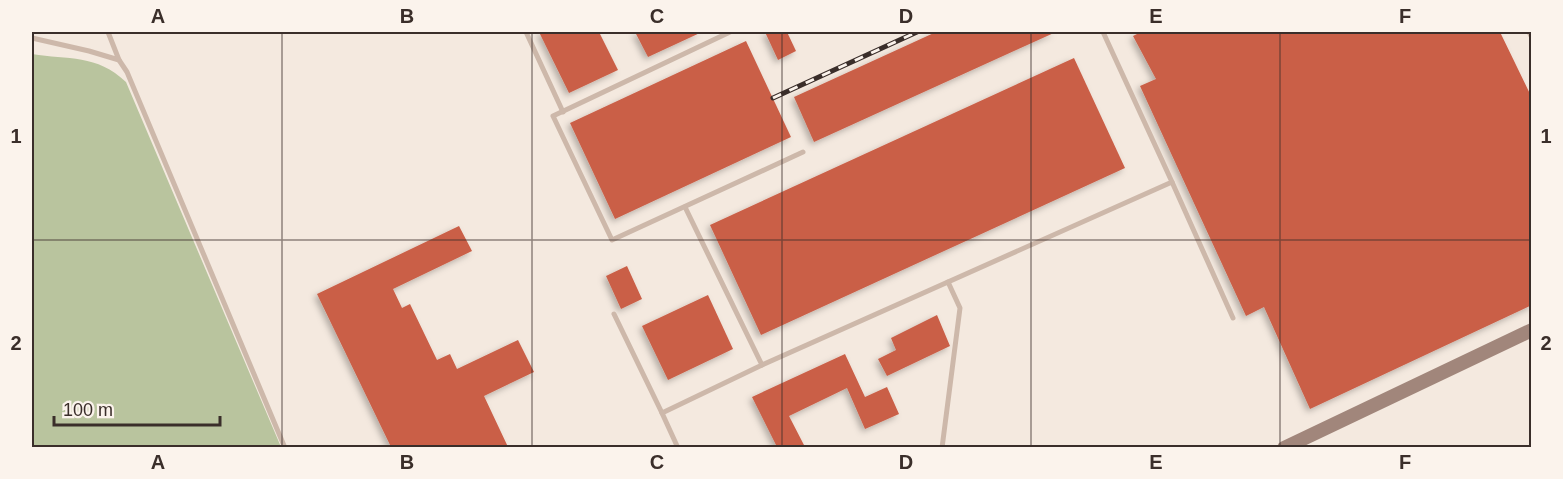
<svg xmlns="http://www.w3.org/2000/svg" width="1563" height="479" viewBox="0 0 1563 479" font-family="Arial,sans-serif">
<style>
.green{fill:#b9c49e}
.building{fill:#ca5e46;filter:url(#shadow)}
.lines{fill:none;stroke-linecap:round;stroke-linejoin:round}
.lane{stroke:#cdb8aa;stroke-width:5}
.secondary{stroke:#a1867b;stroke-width:14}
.rail-casing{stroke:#3a2e2a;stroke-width:5}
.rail{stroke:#fbf3ec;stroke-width:3;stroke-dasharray:9;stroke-linecap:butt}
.grid{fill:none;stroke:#3a2e2a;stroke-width:1.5;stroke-opacity:0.55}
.neatline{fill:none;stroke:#3a2e2a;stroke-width:2}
.grid-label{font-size:20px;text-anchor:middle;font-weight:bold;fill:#3a2e2a}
</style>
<defs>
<filter id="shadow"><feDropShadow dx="-3" dy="3" stdDeviation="3" flood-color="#0004"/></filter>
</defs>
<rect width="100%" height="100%" fill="#f4e9df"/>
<path class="green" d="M32 54C68 60 97 54 126 82L281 447H32Z"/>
<g class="building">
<path d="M539 32H599L618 70 569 93Z"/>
<path d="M635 32H702L648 57Z"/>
<path d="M765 32H787L796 51 778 60Z"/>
<path d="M936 32H1056L814 142 794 97Z"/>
<path d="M1141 32H1500L1532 98V305L1310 409 1264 307 1246 316 1140 86 1156 79 1133 36Z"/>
<path d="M746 41 791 137 615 219 570 123Z"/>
<path d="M1074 58 1125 168 761 335 710 225Z"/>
<path d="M459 226 472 251 393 289 402 308 410 304 437 360 450 354 457 369 518 340 534 372 484 396 508 447H391L317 294Z"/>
<path d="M627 266 642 299 621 309 606 276Z"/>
<path d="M708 295 733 349 668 380 642 326Z"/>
<path d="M937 315 950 346 887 376 878 359 896 350 891 338Z"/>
<path d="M845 354 865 397 887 387 899 414 865 429 847 388 789 416 805 447H777L752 397Z"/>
</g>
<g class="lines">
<g class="lane">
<path d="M108 32 119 60"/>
<path d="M526 32 563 112"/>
<path d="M730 32 553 116 612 240 803 152"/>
<path d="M1529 32 1532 38"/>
<path d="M32 38 89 51 119 60 127 72 285 448"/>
<path d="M1172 182 1233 318"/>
<path d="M614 314 662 413 762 365 685 207"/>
<path d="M762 365 1172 182 1103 32"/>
<path d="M662 413 678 448"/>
<path d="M942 448 960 308 948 282"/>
</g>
<path class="secondary" d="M1284 448 1532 330"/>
<g class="rail-casing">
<path id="rail" d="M773 98 917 32"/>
</g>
<use href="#rail" class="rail"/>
</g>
<path class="grid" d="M282 32V448M532 32V448M782 32V448M1031 32V448M1280 32V448M32 240H1532"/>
<rect width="1563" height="479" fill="none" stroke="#fbf3ec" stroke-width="66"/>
<path d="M54 416v9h166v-9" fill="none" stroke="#3a2e2a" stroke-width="3"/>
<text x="63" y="416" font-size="18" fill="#3a2e2a" stroke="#fbf3ec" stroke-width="4.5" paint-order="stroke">100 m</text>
<rect x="33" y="33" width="1497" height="413" class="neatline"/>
<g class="grid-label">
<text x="158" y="23">A</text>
<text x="407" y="23">B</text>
<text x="657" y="23">C</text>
<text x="906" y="23">D</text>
<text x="1156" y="23">E</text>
<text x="1405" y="23">F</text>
<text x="16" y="143">1</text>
<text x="1546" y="143">1</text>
<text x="16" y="350">2</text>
<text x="1546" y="350">2</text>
<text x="158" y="469">A</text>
<text x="407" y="469">B</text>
<text x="657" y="469">C</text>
<text x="906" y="469">D</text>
<text x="1156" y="469">E</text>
<text x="1405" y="469">F</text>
</g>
</svg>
